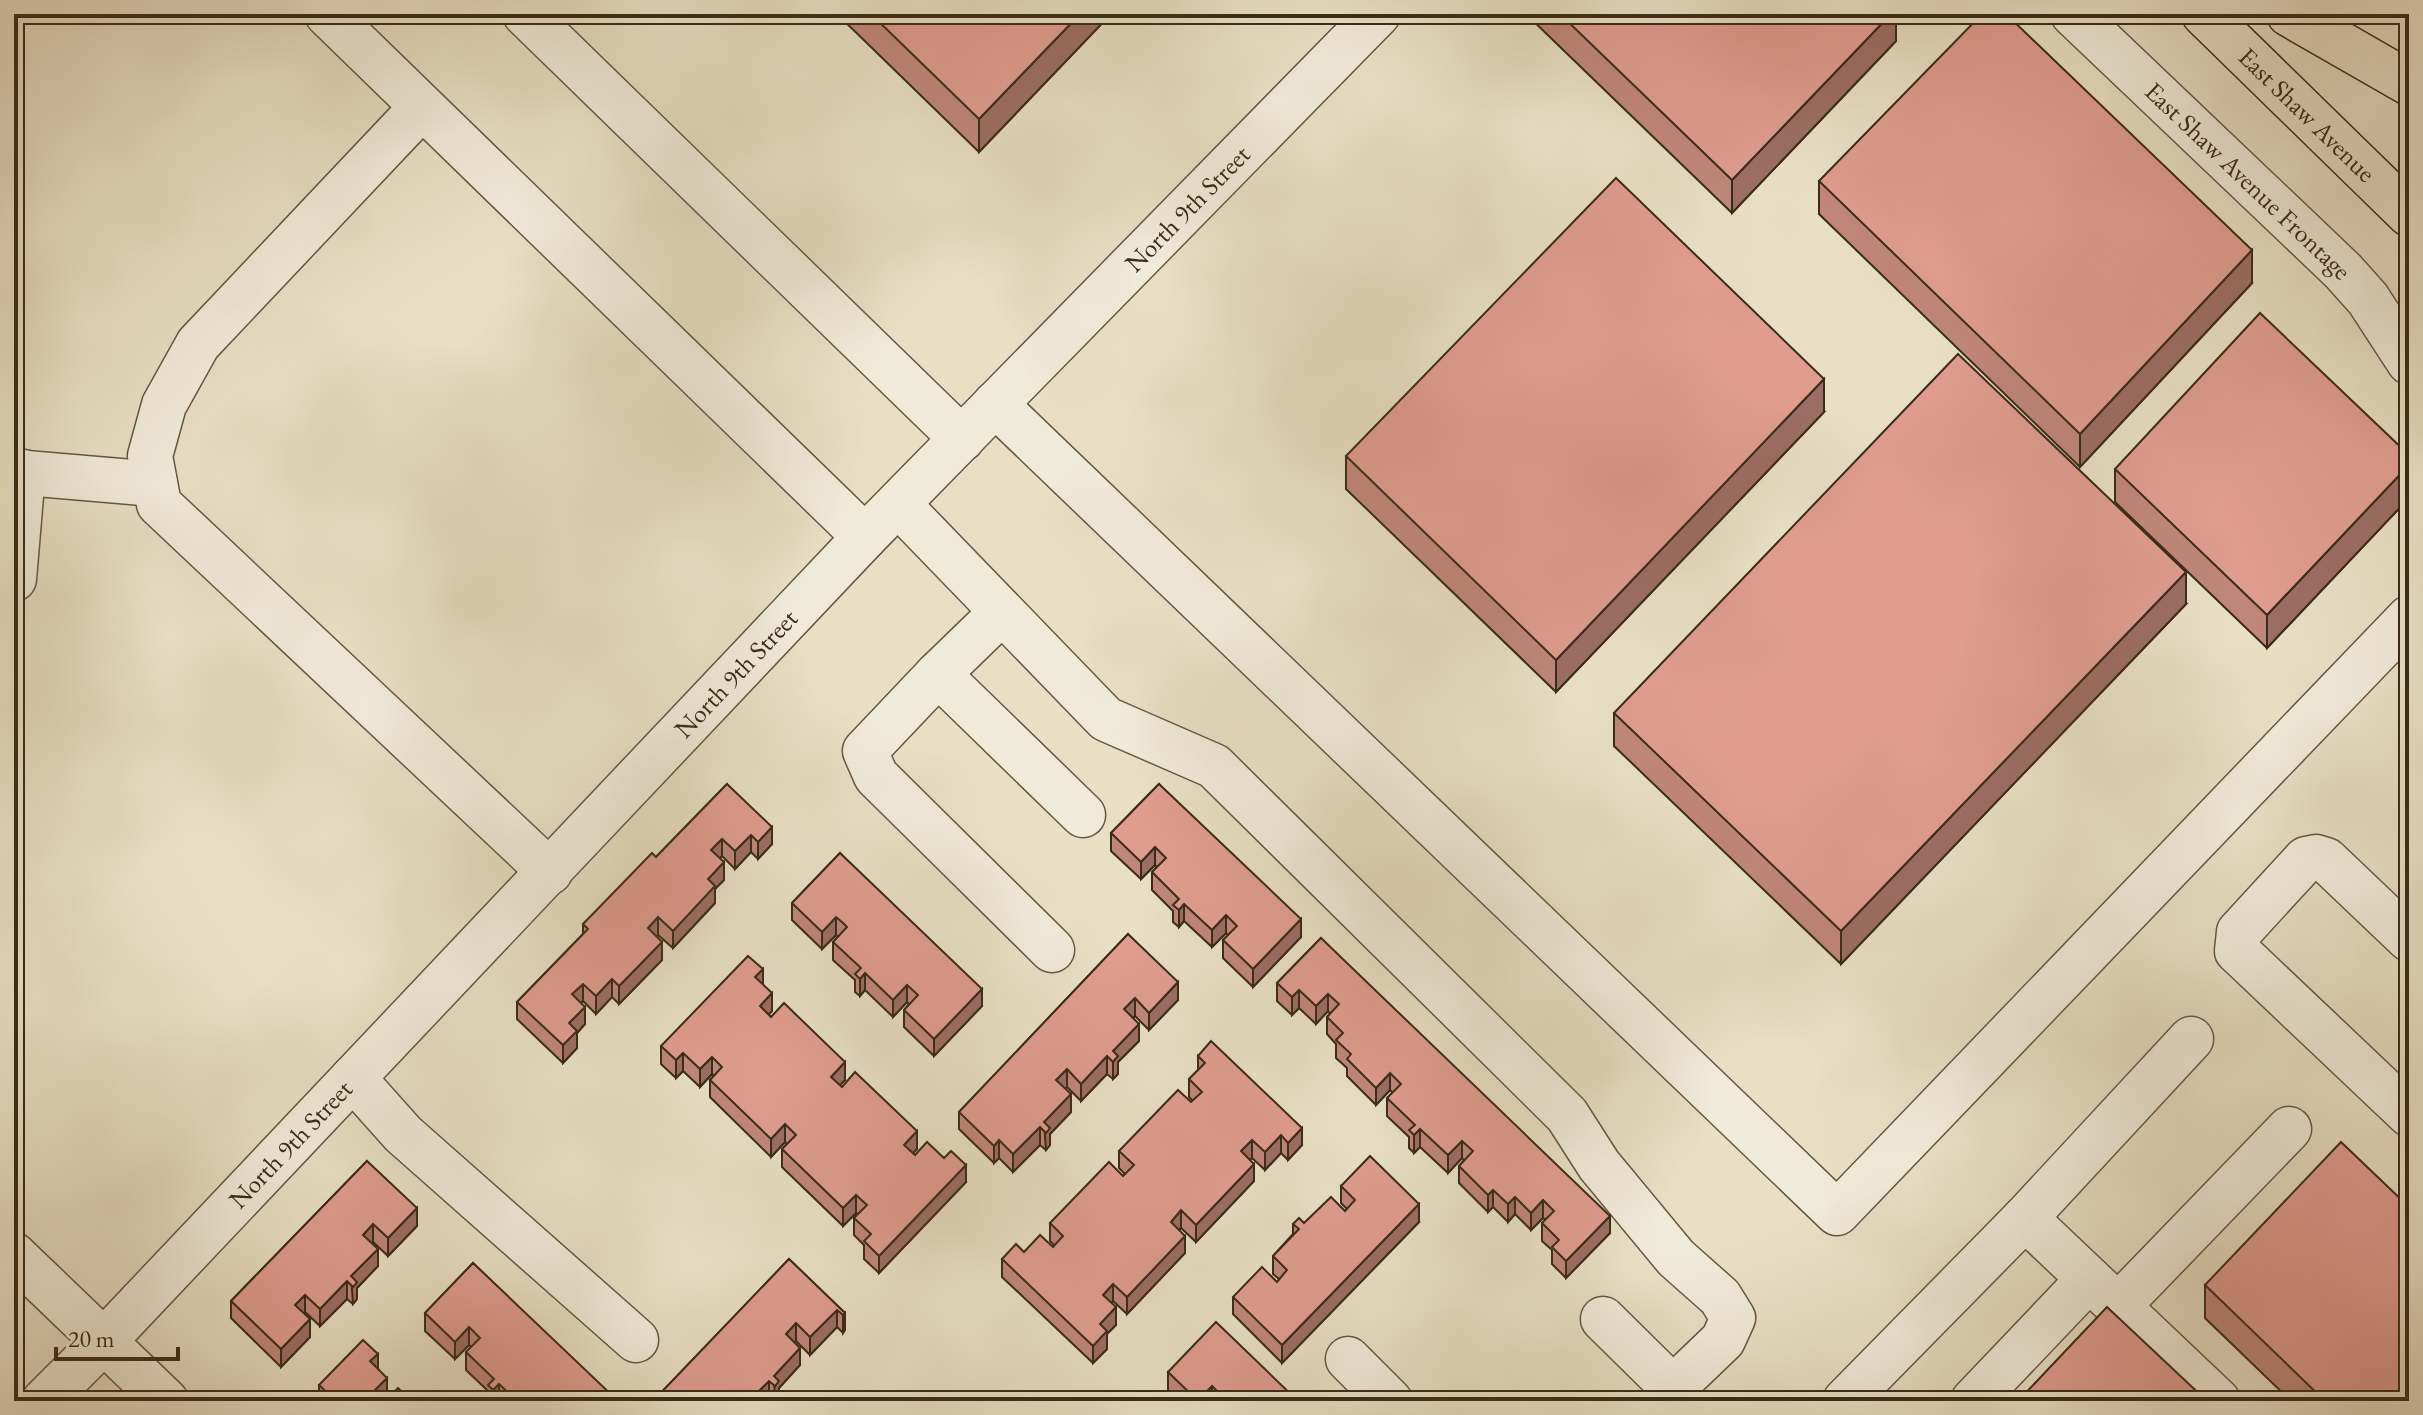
<svg xmlns="http://www.w3.org/2000/svg" width="2423" height="1415" viewBox="0 0 2423 1415" font-family="'EB Garamond',serif">
<style>
.lines{fill:none;stroke-linecap:round;stroke-linejoin:round}
.minor-casing{stroke:#665845;stroke-width:47}
.major-casing{stroke:#3b2b1a;stroke-width:47}
.minor{stroke:#f0ead9;stroke-width:44}
.major{stroke:#e8dfc5;stroke-width:44}
.wall{fill:#c0867b;stroke:#3b2b1a;stroke-width:2}
.shaded-wall{fill:#9c6d64;stroke:#3b2b1a;stroke-width:2}
.building{fill:#df9c8f;stroke:#3b2b1a;stroke-width:2}
.labels{text-anchor:middle;dominant-baseline:central;stroke-width:7;stroke-linejoin:round;paint-order:stroke}
.street-label{font-size:26px;fill:#3b2b1a;stroke:#f0ead9}
</style>
<rect width="100%" height="100%" fill="#e8dfc5"/>
<filter id="stains"><feTurbulence type="fractalNoise" baseFrequency=".0025" numOctaves="4"/><feColorMatrix values="0 0 0 0 .2 0 0 0 0 .09 0 0 0 0 .02 0 0 0 .5 -.17"/></filter>
<radialGradient id="worn" r=".72"><stop offset=".6" stop-color="#630" stop-opacity="0"/><stop offset="1" stop-color="#630" stop-opacity=".3"/></radialGradient>
<g class="lines">
<g class="minor-casing">
<g id="minor">
<path d="M327 14 865 537"/>
<path d="M525 14 962 439"/>
<path id="s1" d="M2073 14 2343 271 2368 299 2409 362"/>
<path d="M422 107 198 344 164 405 150 456 159 504 550 872"/>
<path d="M995 404 1837 1213 2409 618"/>
<path d="M14 472 155 484"/>
<path d="M898 504 1106 719 1214 766 1567 1115 1599 1165 1676 1258 1720 1297 1733 1318 1723 1340 1673 1388 1603 1319"/>
<path d="M14 579 23 472"/>
<path d="M1002 612 938 674 865 751 876 776 1052 950"/>
<path d="M938 674 1083 815"/>
<path d="M2409 939 2326 860 2316 857 2306 859 2239 932 2237 951 2409 1114"/>
<path d="M353 1078 403 1134 636 1340"/>
<path d="M2025 1218 2191 1039"/>
<path d="M14 1255 166 1401"/>
<path d="M2118 1306 2289 1129"/>
<path d="M1348 1359 1390 1401"/>
<path id="s2" d="M44 1401 104 1341 865 537 1378 14"/>
<path d="M1845 1401 2025 1218 2218 1401"/>
<path d="M1973 1401 2089 1279"/>
</g>
</g>
<g class="major-casing">
<g id="major">
<path id="s3" d="M2204 14 2409 214"/>
<path d="M2289 14 2409 83"/>
</g>
</g>
<use href="#minor" class="minor"/>
<use href="#major" class="major"/>
</g>
<g class="wall">
<path d="M837 14H1111L979 152Z"/>
<path d="M1526 14H1896V41L1732 213Z"/>
<path d="M1819 181 2252 283 2080 467 1819 214Z"/>
<path d="M1824 412 1556 692 1346 489V456Z"/>
<path d="M2409 455V498L2267 648 2115 502V469Z"/>
<path d="M2186 604 1841 964 1614 746V713Z"/>
<path d="M727 784 772 844 758 859 751 852 735 869 722 856 720 858 724 880 715 889V903L673 948 658 935 656 936 662 960 619 1004 612 997 596 1014 583 1001 581 1003 585 1024 577 1033V1048L563 1063 517 1019V1002L583 934V924L656 857Z"/>
<path d="M1159 784 1301 937 1253 987 1223 958V940L1228 935 1226 933 1212 947 1184 921 1179 927 1173 922V911L1152 890V872L1157 867 1155 865 1141 879 1111 851V833Z"/>
<path d="M840 853 982 1006 934 1056 904 1027V1010L909 1004 907 1002 893 1017 865 990 860 996 855 992V980L833 960V942L838 937 836 935 822 949 792 920V903Z"/>
<path d="M1128 934 1178 1000 1149 1030 1135 1016 1133 1018 1139 1041 1118 1062V1074L1113 1079 1107 1074 1081 1101 1067 1087 1065 1089 1071 1112 1050 1134V1145L1046 1150 1040 1145 1013 1172 999 1158 994 1163 959 1129V1112Z"/>
<path d="M1321 938 1610 1233 1566 1278 1552 1264V1250L1542 1241V1223L1546 1220 1543 1218 1531 1230 1515 1214 1508 1222 1493 1207 1488 1212 1459 1183V1166L1464 1160 1462 1158 1448 1173 1420 1147 1414 1153 1409 1148V1137L1387 1116V1098L1393 1093 1390 1090 1376 1105 1347 1076V1068L1336 1058V1044L1327 1034V1017L1330 1013 1328 1011 1316 1024 1299 1008 1292 1015 1277 1001V983Z"/>
<path d="M763 984 772 1011 768 1015 845 1080 839 1085 917 1149 913 1153 915 1155 966 1182 879 1273 864 1259V1245L854 1235V1218L858 1214 856 1213 843 1226 782 1167V1149L787 1144 785 1142 771 1157 710 1097V1080L714 1076 712 1074 700 1087 683 1071 676 1078 661 1064V1046Z"/>
<path d="M1198 1056 1302 1145 1288 1160 1281 1153 1265 1170 1252 1158 1250 1159 1254 1181 1196 1242 1181 1228 1179 1230 1185 1253 1127 1314 1113 1301 1111 1303 1116 1325 1107 1334V1349L1093 1363 1002 1277V1259L1024 1252 1053 1247 1054 1245 1050 1241V1223L1125 1174 1119 1168V1151L1193 1101 1189 1097V1079L1198 1070Z"/>
<path d="M367 1161 417 1226 388 1256 373 1242 372 1243 378 1266 357 1288V1299L353 1304 347 1299 320 1326 305 1312 304 1313 310 1337 281 1367 231 1318V1301Z"/>
<path d="M1341 1186 1419 1222 1282 1363 1233 1314V1297L1277 1282 1279 1279 1273 1274V1256L1293 1234V1224L1304 1223 1345 1211 1347 1209 1341 1203Z"/>
<path d="M789 1259 845 1313V1330L843 1333 837 1327 810 1355 796 1341 794 1342 800 1365 779 1388V1399L777 1401H772L769 1398 766 1401H653Z"/>
<path d="M473 1263 616 1401H488V1391L466 1370V1352L472 1347 469 1345 455 1359 425 1331V1313Z"/>
<path d="M2205 1285 2409 1401H2291L2205 1318Z"/>
<path d="M378 1368 387 1395 384 1399 386 1401H411H319V1385Z"/>
<path d="M1168 1372 1298 1401H1180L1168 1390Z"/>
</g>
<g class="shaded-wall">
<path d="M1080 14H1111L979 152V119Z"/>
<path d="M1891 14H1896V41L1732 213V180Z"/>
<path d="M2252 250V283L2080 467V434Z"/>
<path d="M1824 379V412L1556 692V660Z"/>
<path d="M2409 465V498L2267 648V615Z"/>
<path d="M2186 572V604L1841 964V931Z"/>
<path d="M772 827V844L758 859V842Z"/>
<path d="M751 835V852L735 869V851Z"/>
<path d="M722 839V856L711 868V850Z"/>
<path d="M1155 847V865L1141 879V862Z"/>
<path d="M724 862V880L715 889V903L673 948V931L708 879Z"/>
<path d="M1184 904V921L1179 927V910Z"/>
<path d="M1226 915V933L1212 947V930Z"/>
<path d="M658 917V935L648 946V928Z"/>
<path d="M836 917V935L822 949V932Z"/>
<path d="M1301 919V937L1253 987V969Z"/>
<path d="M662 942V960L619 1004V986Z"/>
<path d="M763 969V987L755 977Z"/>
<path d="M865 973V990L860 996V979Z"/>
<path d="M612 979V997L596 1014V996Z"/>
<path d="M1178 982V1000L1149 1030V1013Z"/>
<path d="M583 984V1001L572 1012V994Z"/>
<path d="M907 985V1002L893 1017V1000Z"/>
<path d="M982 989V1006L934 1056V1039Z"/>
<path d="M1299 990V1008L1292 1015V997Z"/>
<path d="M772 993V1011L760 1024V1006Z"/>
<path d="M1328 994V1011L1316 1024V1006Z"/>
<path d="M1135 998V1016L1124 1027V1009Z"/>
<path d="M585 1007V1024L577 1033V1048L563 1063V1045L569 1023Z"/>
<path d="M1139 1024V1041L1118 1062V1074L1113 1079V1051Z"/>
<path d="M683 1053V1071L676 1078V1060Z"/>
<path d="M1107 1056V1074L1081 1101V1084Z"/>
<path d="M712 1057V1074L700 1087V1069Z"/>
<path d="M845 1062V1080L831 1094V1077Z"/>
<path d="M1067 1069V1087L1056 1098V1080Z"/>
<path d="M1390 1073V1090L1376 1105V1088Z"/>
<path d="M1071 1094V1112L1050 1134V1145L1046 1150 1044 1122Z"/>
<path d="M785 1124V1142L771 1157V1139Z"/>
<path d="M1040 1127V1145L1013 1172V1154Z"/>
<path d="M1302 1128V1145L1288 1160V1143Z"/>
<path d="M1420 1129V1147L1414 1153V1135Z"/>
<path d="M917 1131V1149L904 1162V1145Z"/>
<path d="M1281 1135V1153L1265 1170V1152Z"/>
<path d="M999 1140V1158L994 1163V1146Z"/>
<path d="M1252 1140V1158L1241 1168V1151Z"/>
<path d="M1462 1141V1158L1448 1173V1155Z"/>
<path d="M1254 1164V1181L1196 1242V1225Z"/>
<path d="M966 1165V1182L879 1273V1256Z"/>
<path d="M1493 1190V1207L1488 1212V1195Z"/>
<path d="M856 1195V1213L843 1226V1208Z"/>
<path d="M1515 1197V1214L1508 1222V1204Z"/>
<path d="M1543 1200V1218L1531 1230V1213Z"/>
<path d="M1419 1204V1222L1282 1363V1345Z"/>
<path d="M417 1208V1226L388 1256V1238Z"/>
<path d="M1181 1210V1228L1171 1239V1222Z"/>
<path d="M1610 1216V1233L1566 1278V1261Z"/>
<path d="M373 1224V1242L363 1252V1235Z"/>
<path d="M1185 1236V1253L1127 1314V1297Z"/>
<path d="M378 1249V1266L357 1288V1299L353 1304 351 1276Z"/>
<path d="M347 1281V1299L320 1326V1309Z"/>
<path d="M1113 1284V1301L1103 1313V1295Z"/>
<path d="M305 1295V1312L295 1322V1305Z"/>
<path d="M1116 1307V1325L1107 1334V1349L1093 1363V1346L1100 1324Z"/>
<path d="M837 1310V1327L810 1355V1337Z"/>
<path d="M845 1313V1330L843 1333V1315Z"/>
<path d="M310 1319V1337L281 1367V1349Z"/>
<path d="M796 1323V1341L786 1351V1334Z"/>
<path d="M469 1327V1345L455 1359V1342Z"/>
<path d="M800 1348V1365L779 1388V1399L777 1401H775L774 1376Z"/>
<path d="M378 1354V1372L370 1361Z"/>
<path d="M387 1378V1395L382 1401 375 1390Z"/>
<path d="M769 1381V1398L766 1401H749Z"/>
<path d="M499 1384V1401H493V1390Z"/>
<path d="M1212 1386V1401H1198Z"/>
</g>
<g class="building">
<path d="M871 14H1080L979 119Z"/>
<path d="M1560 14H1891L1732 180Z"/>
<path d="M1982 14H2006L2252 250 2080 434 1819 181Z"/>
<path d="M1616 178 1824 379 1556 660 1346 456Z"/>
<path d="M2260 313 2409 455V465L2267 615 2115 469Z"/>
<path d="M1958 354 2186 572 1841 931 1614 713Z"/>
<path d="M727 784 772 827 758 842 751 835 735 851 722 839 711 850 724 862 708 879 715 886 673 931 658 917 648 928 662 942 619 986 612 979 596 996 583 984 572 994 585 1007 569 1023 577 1031 563 1045 517 1002 588 929 583 924 652 853 656 857Z"/>
<path d="M1159 784 1301 919 1253 969 1223 940 1237 926 1226 915 1212 930 1184 904 1179 910 1173 905 1179 899 1152 872 1166 858 1155 847 1141 862 1111 833Z"/>
<path d="M840 853 982 989 934 1039 904 1010 918 995 907 985 893 1000 865 973 860 979 855 974 861 968 833 942 847 927 842 922 836 917 822 932 792 903Z"/>
<path d="M1128 934 1178 982 1149 1013 1135 998 1124 1009 1139 1024 1113 1051 1118 1056 1113 1062 1107 1056 1081 1084 1067 1069 1056 1080 1071 1094 1044 1122 1050 1128 1046 1133 1040 1127 1013 1154 999 1140 994 1146 959 1112Z"/>
<path d="M1321 938 1610 1216 1566 1261 1552 1247 1559 1240 1542 1223 1554 1211 1543 1200 1531 1213 1515 1197 1508 1204 1493 1190 1488 1195 1459 1166 1473 1151 1462 1141 1448 1155 1420 1129 1414 1135 1409 1130 1415 1125 1387 1098 1401 1084 1390 1073 1376 1088 1347 1059 1351 1054 1336 1040 1343 1033 1327 1017 1339 1004 1328 994 1316 1006 1299 990 1292 997 1277 983Z"/>
<path d="M748 956 763 969 755 977 772 993 760 1006 771 1017 784 1003 845 1062 831 1077 842 1087 855 1072 917 1131 904 1145 915 1155 927 1142 944 1158 951 1151 966 1165 879 1256 864 1241 871 1234 854 1218 867 1205 856 1195 843 1208 782 1149 796 1135 785 1124 771 1139 710 1080 722 1067 712 1057 700 1069 683 1053 676 1060 661 1046Z"/>
<path d="M1211 1041 1302 1128 1288 1143 1281 1135 1265 1152 1252 1140 1241 1151 1254 1164 1196 1225 1181 1210 1171 1222 1185 1236 1127 1297 1113 1284 1103 1295 1116 1307 1100 1324 1107 1331 1093 1346 1002 1259 1016 1244 1024 1252 1040 1235 1053 1247 1063 1236 1050 1223 1109 1162 1123 1176 1134 1165 1119 1151 1178 1090 1191 1102 1202 1092 1189 1079 1205 1063 1198 1056Z"/>
<path d="M2341 1142 2409 1207V1401H2325L2205 1285Z"/>
<path d="M1370 1156 1419 1204 1282 1345 1233 1297 1262 1267 1277 1282 1287 1270 1273 1256 1299 1229 1293 1224 1299 1218 1304 1223 1331 1197 1345 1211 1355 1200 1341 1186Z"/>
<path d="M367 1161 417 1208 388 1238 373 1224 363 1235 378 1249 351 1276 357 1282 353 1287 347 1281 320 1309 305 1295 295 1305 310 1319 281 1349 231 1301Z"/>
<path d="M789 1259 845 1313 843 1315 837 1310 810 1337 796 1323 786 1334 800 1348 774 1376 779 1381 775 1386 769 1381 749 1401H735L727 1394 721 1401H653Z"/>
<path d="M473 1263 616 1399 613 1401H547L541 1395 535 1401H517L499 1384 493 1390 488 1385 494 1379 466 1352 480 1338 469 1327 455 1342 425 1313Z"/>
<path d="M2107 1307 2207 1401H2018Z"/>
<path d="M1216 1322 1298 1401H1219L1223 1397 1212 1386 1198 1401 1168 1372Z"/>
<path d="M363 1340 378 1354 370 1361 387 1378 375 1390 386 1401 398 1388 411 1401H336L319 1385Z"/>
</g>
<g class="labels">
<g class="street-label">
<text stroke="none"><textPath href="#s3" startOffset="144">East Shaw Avenue</textPath></text>
<text stroke="none"><textPath href="#s1" startOffset="242">East Shaw Avenue Frontage</textPath></text>
<text stroke="none"><textPath href="#s2" startOffset="1652">North 9th Street</textPath></text>
<text stroke="none"><textPath href="#s2" startOffset="1004">North 9th Street</textPath></text>
<text stroke="none"><textPath href="#s2" startOffset="356">North 9th Street</textPath></text>
</g>
</g>
<rect width="2423" height="1415" fill="none" stroke="#e8dfc5" stroke-width="48"/>
<rect x="16" y="16" width="2391" height="1383" fill="none" stroke="#3b2b1a" stroke-width="4"/>
<rect x="24" y="24" width="2375" height="1367" fill="none" stroke="#3b2b1a" stroke-width="2"/>
<path d="M56 1347v12h122v-12" fill="none" stroke="#3b2b1a" stroke-width="4"/>
<text x="68" y="1347" font-size="24" fill="#3b2b1a" stroke="#f0ead9" stroke-width="6" paint-order="stroke">20 m</text>
<rect width="100%" height="100%" filter="url(#stains)"/>
<rect width="100%" height="100%" fill="url(#worn)"/>
</svg>
